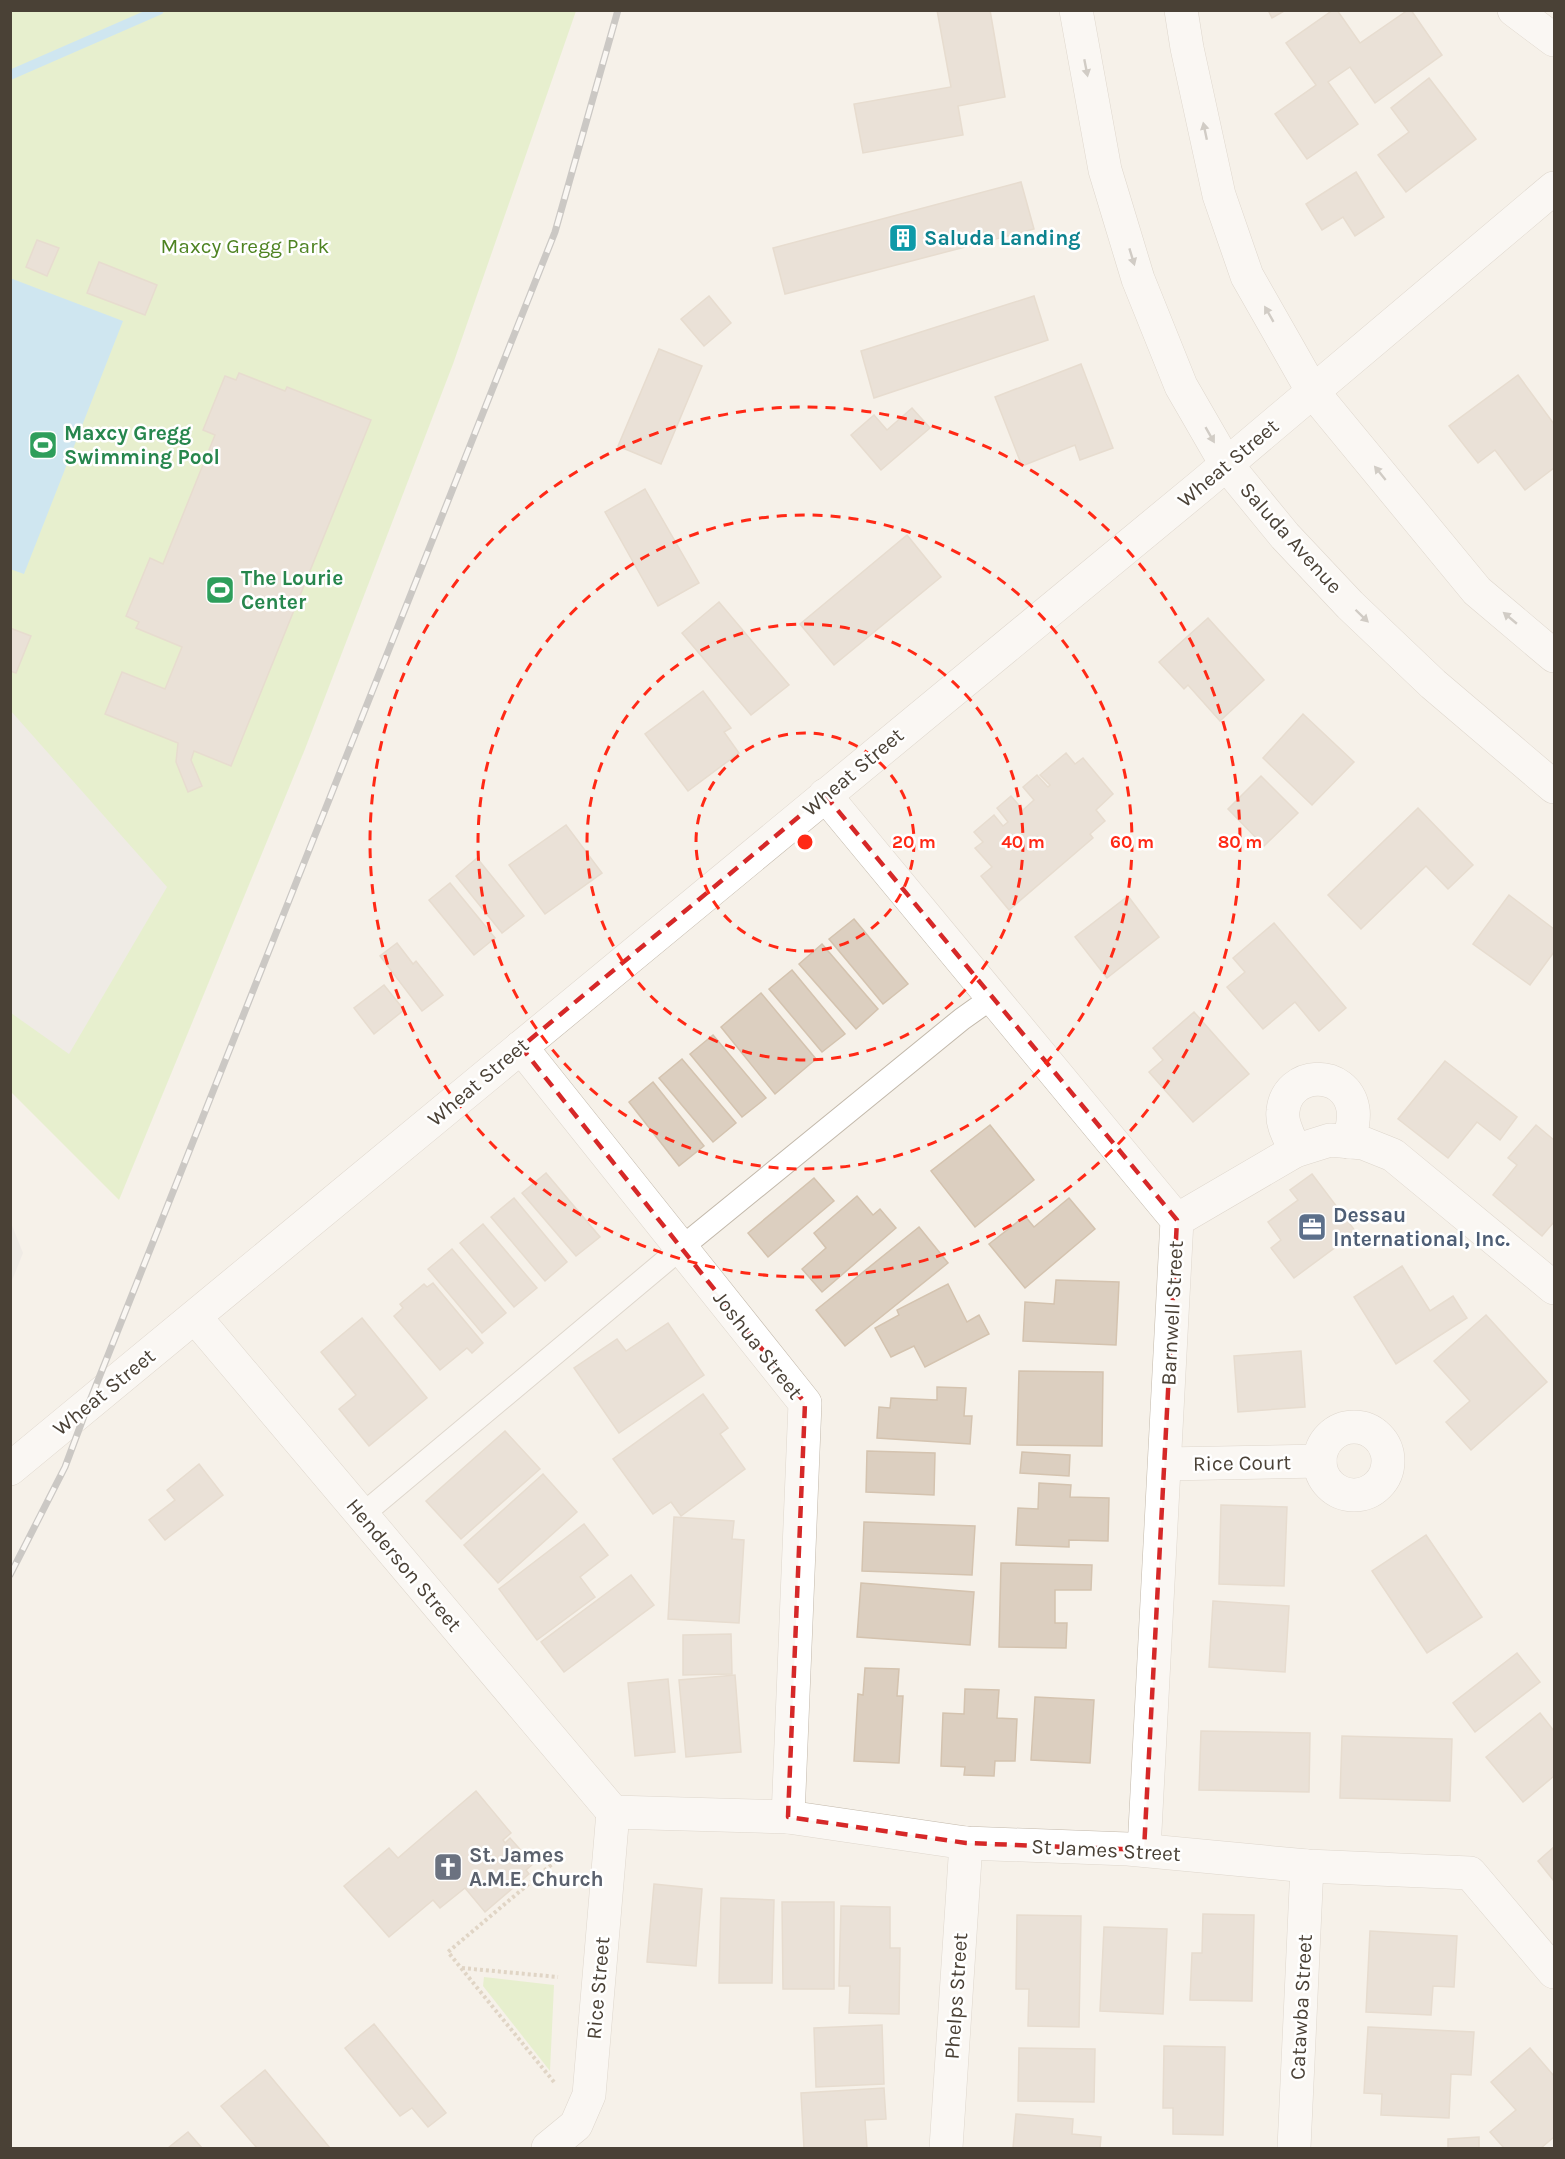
<svg xmlns="http://www.w3.org/2000/svg" width="1565" height="2159" viewBox="0 0 1565 2159" font-family="Karla,sans-serif">
<style>
.green{fill:#d5eeae}
.parking{fill:#e7e4e1}
.water{fill:#a0daf8}
.lines{fill:none;stroke-linecap:round;stroke-linejoin:round}
.stream{stroke:#a0daf8;stroke-width:10}
.building{fill:#dccfc0;stroke:#d4c3af;stroke-width:1.5}
.service-casing{stroke:#c2b8aa;stroke-width:24}
.minor-casing{stroke:#c2b8aa;stroke-width:34}
.path{stroke:#c6b39a;stroke-width:4;stroke-dasharray:3 3;stroke-linecap:butt}
.service{stroke:#fff;stroke-width:22}
.minor{stroke:#fff;stroke-width:33}
.rail-casing{stroke:#989898;stroke-width:7}
.rail{stroke:#fff;stroke-width:4.5;stroke-dasharray:14;stroke-linecap:butt}
.oneway{fill:#a4a09a}
.marked{fill:none;stroke:#d62828;stroke-width:4.5;stroke-dasharray:12 8;stroke-linejoin:round}
.ring{fill:none;stroke:#ff2916;stroke-width:3;stroke-dasharray:10 8}
.labels{text-anchor:middle;dominant-baseline:central;stroke-width:5;stroke-linejoin:round;paint-order:stroke}
.culture-label{font-size:21px;font-weight:bold;fill:#0d838f;stroke:#fff;text-anchor:start}
.park-label{font-size:21px;fill:#4e8322;stroke:#fff}
.leisure-label{font-size:21px;font-weight:bold;fill:#27864d;stroke:#fff;text-anchor:start}
.street-label{font-size:21px;fill:#4a4136;stroke:#fff}
.service-label{font-size:21px;font-weight:bold;fill:#4e5e75;stroke:#fff;text-anchor:start}
.worship-label{font-size:21px;font-weight:bold;fill:#5b616d;stroke:#fff;text-anchor:start}
.centre{fill:#ff2916;stroke:#fff;stroke-width:3}
.ring-label{font-size:18px;text-anchor:middle;font-weight:bold;fill:#ff2916;stroke:#fff;stroke-width:5;stroke-linejoin:round;paint-order:stroke}
</style>
<rect width="100%" height="100%" fill="#f6f1e9"/>
<g class="green">
<path d="M10 11H576L453 364 305 749 119 1200 11 1092Z"/>
<path d="M484 1977 554 1985 550 2071 483 1986Z"/>
</g>
<g class="parking">
<path d="M10 710 167 887 69 1054 11 1013Z"/>
<path d="M11 1223 23 1253 11 1283Z"/>
</g>
<path class="water" d="M10 278 123 321 24 574 10 569Z"/>
<g class="lines">
<path class="stream" d="M10 75 159 10"/>
</g>
<g class="building">
<path d="M937 10H990L1005 97 958 106 963 135 863 153 854 104 951 87Z"/>
<path d="M1268 10H1286L1272 18Z"/>
<path d="M1333 10H1337L1360 43 1408 10H1411L1442 55 1375 103 1350 67 1328 82 1358 124 1307 159 1275 114 1316 85 1286 43Z"/>
<path d="M1429 78 1476 139 1406 192 1378 155 1409 132 1391 108Z"/>
<path d="M1356 172 1384 217 1355 236 1343 217 1322 230 1306 204Z"/>
<path d="M1021 182 1034 229 785 294 773 248Z"/>
<path d="M37 240 59 248 47 276 26 267Z"/>
<path d="M99 262 157 285 145 315 87 293Z"/>
<path d="M709 296 731 323 704 346 681 319Z"/>
<path d="M1034 296 1048 340 874 398 861 351Z"/>
<path d="M659 349 702 366 661 464 618 446Z"/>
<path d="M1081 364 1113 448 1080 460 1075 445 1022 466 995 397Z"/>
<path d="M239 373 285 391 287 387 371 420 231 766 194 751 191 760 202 786 188 792 176 762 178 743 105 714 122 672 165 689 182 647 136 628 139 622 126 616 150 558 163 564 215 435 203 430 225 376 236 380Z"/>
<path d="M1518 375 1554 424V468L1525 490 1495 450 1478 463 1449 426Z"/>
<path d="M912 408 930 428 881 470 851 435 874 415 887 430Z"/>
<path d="M645 489 699 583 658 606 605 512Z"/>
<path d="M907 535 941 577 834 665 800 624Z"/>
<path d="M719 602 789 685 751 715 682 633Z"/>
<path d="M1208 618 1264 680 1220 721 1188 685 1184 689 1159 662Z"/>
<path d="M10 628 31 636 16 673 10 671Z"/>
<path d="M703 691 731 728 724 732 739 753 688 791 645 734Z"/>
<path d="M1303 714 1354 762 1312 805 1263 758Z"/>
<path d="M1066 753 1075 764 1083 758 1113 794 1096 810 1105 821 1090 834 1093 838 1009 910 981 876 992 867 975 848 983 842 974 832 994 815 1003 826 1008 822 997 808 1011 796 1023 810 1034 800 1023 787 1037 775 1048 787 1050 785 1040 775Z"/>
<path d="M1261 776 1298 813 1264 846 1228 809Z"/>
<path d="M1418 808 1473 865 1448 889 1426 866 1361 929 1328 895Z"/>
<path d="M566 825 602 873 545 914 509 865Z"/>
<path d="M477 858 524 916 502 933 456 876Z"/>
<path d="M450 883 495 938 474 955 429 900Z"/>
<path d="M1509 895 1554 929V952L1530 985 1473 944Z"/>
<path d="M1128 896 1159 937 1107 978 1075 937Z"/>
<path d="M854 919 908 984 883 1004 829 939Z"/>
<path d="M1274 923 1346 1008 1319 1031 1295 1002 1263 1029 1227 987 1245 972 1233 958Z"/>
<path d="M397 943 413 964 416 961 443 995 422 1011 380 956Z"/>
<path d="M822 944 878 1009 856 1029 799 964Z"/>
<path d="M792 970 845 1034 822 1052 769 989Z"/>
<path d="M384 985 404 1010 374 1034 354 1008Z"/>
<path d="M761 993 816 1059 775 1094 721 1027Z"/>
<path d="M1194 1012 1249 1074 1193 1122 1149 1072 1163 1060 1153 1048Z"/>
<path d="M713 1035 766 1098 742 1117 690 1054Z"/>
<path d="M682 1059 736 1123 713 1142 659 1078Z"/>
<path d="M1445 1061 1517 1117 1500 1140 1477 1122 1448 1158 1398 1119Z"/>
<path d="M653 1082 704 1146 679 1166 629 1102Z"/>
<path d="M990 1125 1034 1180 975 1227 931 1171Z"/>
<path d="M1536 1125 1554 1140V1222L1542 1236 1493 1195 1517 1165 1508 1158Z"/>
<path d="M546 1173 600 1237 576 1256 522 1193Z"/>
<path d="M1312 1174 1356 1232 1294 1278 1271 1248 1281 1240 1268 1222 1298 1200 1290 1190Z"/>
<path d="M814 1178 834 1201 768 1257 748 1233Z"/>
<path d="M857 1196 873 1215 880 1209 896 1228 822 1292 802 1269 826 1248 814 1233Z"/>
<path d="M514 1198 567 1262 545 1281 491 1217Z"/>
<path d="M1069 1198 1095 1229 1025 1288 989 1244 1025 1216 1034 1227Z"/>
<path d="M483 1224 537 1288 514 1307 460 1243Z"/>
<path d="M919 1227 948 1263 845 1346 816 1310Z"/>
<path d="M452 1249 506 1313 482 1333 428 1269Z"/>
<path d="M1402 1266 1430 1311 1453 1296 1467 1318 1396 1364 1354 1297Z"/>
<path d="M1056 1280 1119 1282 1116 1345 1023 1341 1025 1302 1054 1304Z"/>
<path d="M433 1283 483 1343 472 1353 467 1348 440 1370 394 1316 403 1308 400 1304 424 1284 427 1287Z"/>
<path d="M948 1284 967 1322 979 1315 989 1334 925 1367 914 1346 891 1357 875 1328 899 1315 897 1310Z"/>
<path d="M1486 1315 1547 1382 1471 1450 1446 1422 1470 1401 1434 1361Z"/>
<path d="M362 1318 427 1398 369 1446 339 1409 356 1395 321 1352Z"/>
<path d="M668 1323 704 1375 619 1433 574 1368 617 1339 626 1351Z"/>
<path d="M1301 1351 1305 1407 1238 1412 1234 1356Z"/>
<path d="M1019 1371 1103 1372 1102 1446 1017 1445Z"/>
<path d="M937 1387 966 1388 964 1416H972L970 1444 877 1438 879 1407 890 1408 891 1398 937 1400Z"/>
<path d="M703 1394 728 1428 720 1434 745 1469 681 1516 671 1502 653 1514 613 1459Z"/>
<path d="M505 1431 540 1469 461 1539 426 1501Z"/>
<path d="M867 1451 935 1453 934 1495 866 1492Z"/>
<path d="M1022 1452 1070 1455 1069 1476 1020 1473Z"/>
<path d="M199 1464 223 1495 165 1540 149 1520 175 1500 167 1490Z"/>
<path d="M543 1474 577 1512 498 1583 464 1545Z"/>
<path d="M1039 1483 1071 1485 1070 1497 1109 1498 1108 1541 1069 1540V1547L1016 1545 1018 1508 1038 1509Z"/>
<path d="M1221 1505 1287 1507 1284 1586 1219 1584Z"/>
<path d="M674 1517 734 1521 732 1539 744 1540 739 1623 668 1619Z"/>
<path d="M864 1522 975 1526 972 1575 862 1571Z"/>
<path d="M584 1524 608 1555 580 1577 595 1597 537 1640 499 1589Z"/>
<path d="M1426 1535 1482 1617 1427 1653 1372 1571Z"/>
<path d="M1001 1563 1092 1565 1091 1590H1055V1623H1067L1066 1648 999 1647Z"/>
<path d="M631 1575 654 1605 564 1672 541 1642Z"/>
<path d="M861 1583 974 1592 970 1645 857 1637Z"/>
<path d="M1213 1601 1289 1606 1285 1672 1209 1667Z"/>
<path d="M731 1634 732 1674 683 1675V1635Z"/>
<path d="M1517 1653 1540 1682 1475 1732 1453 1703Z"/>
<path d="M865 1668 899 1669 897 1696H903L899 1763 854 1761 858 1694 863 1695Z"/>
<path d="M735 1675 741 1752 686 1757 679 1680Z"/>
<path d="M668 1679 675 1752 635 1756 628 1683Z"/>
<path d="M965 1689 999 1690 997 1718 1017 1719 1015 1761H995L994 1776 964 1775 965 1767 941 1766 943 1713 964 1714Z"/>
<path d="M1035 1697 1094 1700 1090 1763 1031 1760Z"/>
<path d="M1540 1713 1554 1731V1776L1523 1802 1486 1757Z"/>
<path d="M1201 1731 1310 1733 1309 1792 1199 1790Z"/>
<path d="M1342 1736 1452 1739 1450 1801 1340 1798Z"/>
<path d="M476 1791 511 1833 503 1840 505 1843 510 1838 533 1864 526 1870 529 1874 485 1912 465 1888 440 1908 433 1900 389 1937 344 1886 389 1848 398 1858Z"/>
<path d="M1554 1847V1881L1538 1861Z"/>
<path d="M654 1884 702 1889 696 1966 647 1962Z"/>
<path d="M721 1898 774 1900 772 1983H719Z"/>
<path d="M782 1902H834V1989H783Z"/>
<path d="M841 1906 890 1907V1948H900L899 2014 849 2013 850 1986H839Z"/>
<path d="M1203 1914 1254 1915 1252 2001 1190 2000 1192 1953H1202Z"/>
<path d="M1017 1915 1081 1916 1079 2027 1028 2026 1029 1989H1016Z"/>
<path d="M1104 1927 1167 1929 1163 2014 1100 2011Z"/>
<path d="M1370 1931 1457 1936 1454 1987 1433 1986 1431 2015 1366 2012Z"/>
<path d="M374 2024 446 2113 428 2127 412 2108 400 2116 345 2048Z"/>
<path d="M882 2025 884 2084 816 2087 814 2028Z"/>
<path d="M1368 2027 1474 2032 1471 2075 1451 2074 1449 2118 1381 2115 1382 2094 1364 2093Z"/>
<path d="M1164 2046 1225 2047 1223 2135 1173 2134V2108H1163Z"/>
<path d="M1019 2048 1095 2049 1094 2102 1018 2101Z"/>
<path d="M1530 2048 1554 2076V2137L1541 2148H1504L1490 2132 1516 2110 1491 2082Z"/>
<path d="M265 2070 330 2148H257L221 2106Z"/>
<path d="M884 2088 886 2119 865 2120 867 2148H804L801 2093Z"/>
<path d="M1016 2114 1073 2119 1072 2134 1101 2137 1100 2148H1013Z"/>
<path d="M188 2132 202 2148H168Z"/>
<path d="M1479 2137V2148H1448V2139Z"/>
</g>
<g class="lines">
<g class="service-casing">
<path id="service" d="M362 1515 681 1248 962 1019 993 997"/>
</g>
<g class="minor-casing">
<g id="minor">
<path d="M1076 10 1105 170 1138 279 1181 386 1226 464 1285 536 1350 605 1433 684 1554 787"/>
<path d="M1181 10 1187 48 1219 195 1247 276 1313 392 1477 591 1554 656"/>
<path d="M1514 10 1554 40"/>
<path d="M825 795 1177 1220 1144 1850"/>
<path d="M521 1047 805 1403 788 1817"/>
<path d="M1295 1151C1290 1138 1281 1124 1283 1111 1287 1070 1346 1068 1353 1109 1355 1120 1351 1132 1349 1142"/>
<path d="M1177 1220 1295 1151 1330 1140 1363 1143 1393 1155 1554 1288"/>
<path d="M195 1317 613 1812"/>
<circle cx="1354" cy="1461" r="34"/>
<path d="M1165 1464 1320 1461"/>
<path d="M10 1469 1202 485 1554 188"/>
<path d="M613 1812 788 1817 966 1843 1128 1849 1307 1866 1470 1873 1554 1972"/>
<path d="M548 2148 576 2125 589 2095 613 1812"/>
<path d="M946 2148 966 1843"/>
<path d="M1294 2148 1307 1866"/>
</g>
</g>
<g class="path">
<path d="M462 1968 558 1977"/>
<path d="M554 2082 448 1952 564 1854"/>
</g>
<use href="#service" class="service"/>
<use href="#minor" class="minor"/>
<g class="rail-casing">
<path id="rail" d="M10 1575 65 1467 87 1408 555 232 618 10"/>
</g>
<use href="#rail" class="rail"/>
</g>
<defs><path id="oneway-solid" d="M-6-.8H1V-3.2L6.5 0L1 3.2V.8H-6Z" transform="scale(1.5)"/></defs>
<g class="oneway">
<use href="#oneway-solid" transform="translate(1086 68) rotate(79)"/>
<use href="#oneway-solid" transform="translate(1205 131) rotate(-102)"/>
<use href="#oneway-solid" transform="translate(1132 257) rotate(73)"/>
<use href="#oneway-solid" transform="translate(1269 314) rotate(-120)"/>
<use href="#oneway-solid" transform="translate(1210 435) rotate(60)"/>
<use href="#oneway-solid" transform="translate(1380 473) rotate(-129)"/>
<use href="#oneway-solid" transform="translate(1362 616) rotate(44)"/>
<use href="#oneway-solid" transform="translate(1510 618) rotate(-140)"/>
</g>
<path d="M0 0H1565V2159H0ZM825 795 1177 1220 1144 1850 966 1843 788 1817 805 1403 521 1047Z" fill="#f6f1e9" fill-opacity=".55" fill-rule="evenodd"/>
<path class="marked" d="M825 795 1177 1220 1144 1850 966 1843 788 1817 805 1403 521 1047Z"/>
<g class="ring">
<circle cx="805" cy="842" r="109"/>
<circle cx="805" cy="842" r="218"/>
<circle cx="805" cy="842" r="327"/>
<circle cx="805" cy="842" r="435"/>
</g>
<defs>
<g id="building-square" transform="scale(1.5)"><rect x="-9" y="-9" width="18" height="18" rx="4" fill="#0f9aa8" stroke="#fff"/><path d="M-4-6H4V6H1V3H-1V6H-4ZM-2.5-4.3h1.7v1.8h-1.7ZM.8-4.3h1.7v1.8H.8ZM-2.5-1h1.7V.8h-1.7ZM.8-1h1.7V.8H.8Z" fill="#fff"/></g>
<g id="stadium-square" transform="scale(1.5)"><rect x="-9" y="-9" width="18" height="18" rx="4" fill="#2e9e5b" stroke="#fff"/><path d="M0-5a6.5 5 0 1 0 0 10a6.5 5 0 1 0 0-10ZM-3.5-1.8h7v3.6h-7Z" fill="#fff"/></g>
<g id="office-square" transform="scale(1.5)"><rect x="-9" y="-9" width="18" height="18" rx="4" fill="#5c6f8a" stroke="#fff"/><path d="M-6-3h4V-5.5h4V-3h4V5H-6ZM-1-4.5V-3h2v-1.5ZM-6 0V1H6V0Z" fill="#fff"/></g>
<g id="church-square" transform="scale(1.5)"><rect x="-9" y="-9" width="18" height="18" rx="4" fill="#6b7280" stroke="#fff"/><path d="M-1.2-6h2.4v3.5h3.3v2.4h-3.3V6h-2.4V-.1h-3.3v-2.4h3.3Z" fill="#fff"/></g>
</defs>
<g fill-rule="evenodd">
<use href="#building-square" x="903" y="238"/>
<use href="#stadium-square" x="43" y="445"/>
<use href="#stadium-square" x="220" y="590"/>
<use href="#office-square" x="1312" y="1227"/>
<use href="#church-square" x="448" y="1867"/>
</g>
<g class="labels">
<g class="culture-label">
<text x="924" y="238">Saluda Landing</text>
</g>
<g class="park-label">
<text x="245" y="246">Maxcy Gregg Park</text>
</g>
<g class="leisure-label">
<text x="64" y="433">Maxcy Gregg<tspan x="64" dy="24">Swimming Pool</tspan></text>
<text x="241" y="578">The Lourie<tspan x="241" dy="24">Center</tspan></text>
</g>
<g class="street-label">
<text transform="translate(1228 463) rotate(-40)">Wheat Street</text>
<text transform="translate(1291 538) rotate(48)">Saluda Avenue</text>
<text transform="translate(853 772) rotate(-40)">Wheat Street</text>
<text transform="translate(478 1082) rotate(-40)">Wheat Street</text>
<text transform="translate(1172 1313) rotate(-87)">Barnwell Street</text>
<text transform="translate(758 1345) rotate(52)">Joshua Street</text>
<text transform="translate(104 1392) rotate(-39)">Wheat Street</text>
<text transform="translate(1242 1463) rotate(-1)">Rice Court</text>
<text transform="translate(404 1565) rotate(50)">Henderson Street</text>
<text transform="translate(1106 1850) rotate(3)">St James Street</text>
<text transform="translate(598 1988) rotate(-85)">Rice Street</text>
<text transform="translate(956 1996) rotate(-86)">Phelps Street</text>
<text transform="translate(1301 2007) rotate(-87)">Catawba Street</text>
</g>
<g class="service-label">
<text x="1333" y="1215">Dessau<tspan x="1333" dy="24">International, Inc.</tspan></text>
</g>
<g class="worship-label">
<text x="469" y="1855">St. James<tspan x="469" dy="24">A.M.E. Church</tspan></text>
</g>
</g>
<circle cx="805" cy="842" r="9" class="centre"/>
<g class="ring-label">
<text x="914" y="848">20 m</text>
<text x="1023" y="848">40 m</text>
<text x="1132" y="848">60 m</text>
<text x="1240" y="848">80 m</text>
</g>
<rect width="1565" height="2159" fill="none" stroke="#4a4136" stroke-width="24"/>
</svg>
